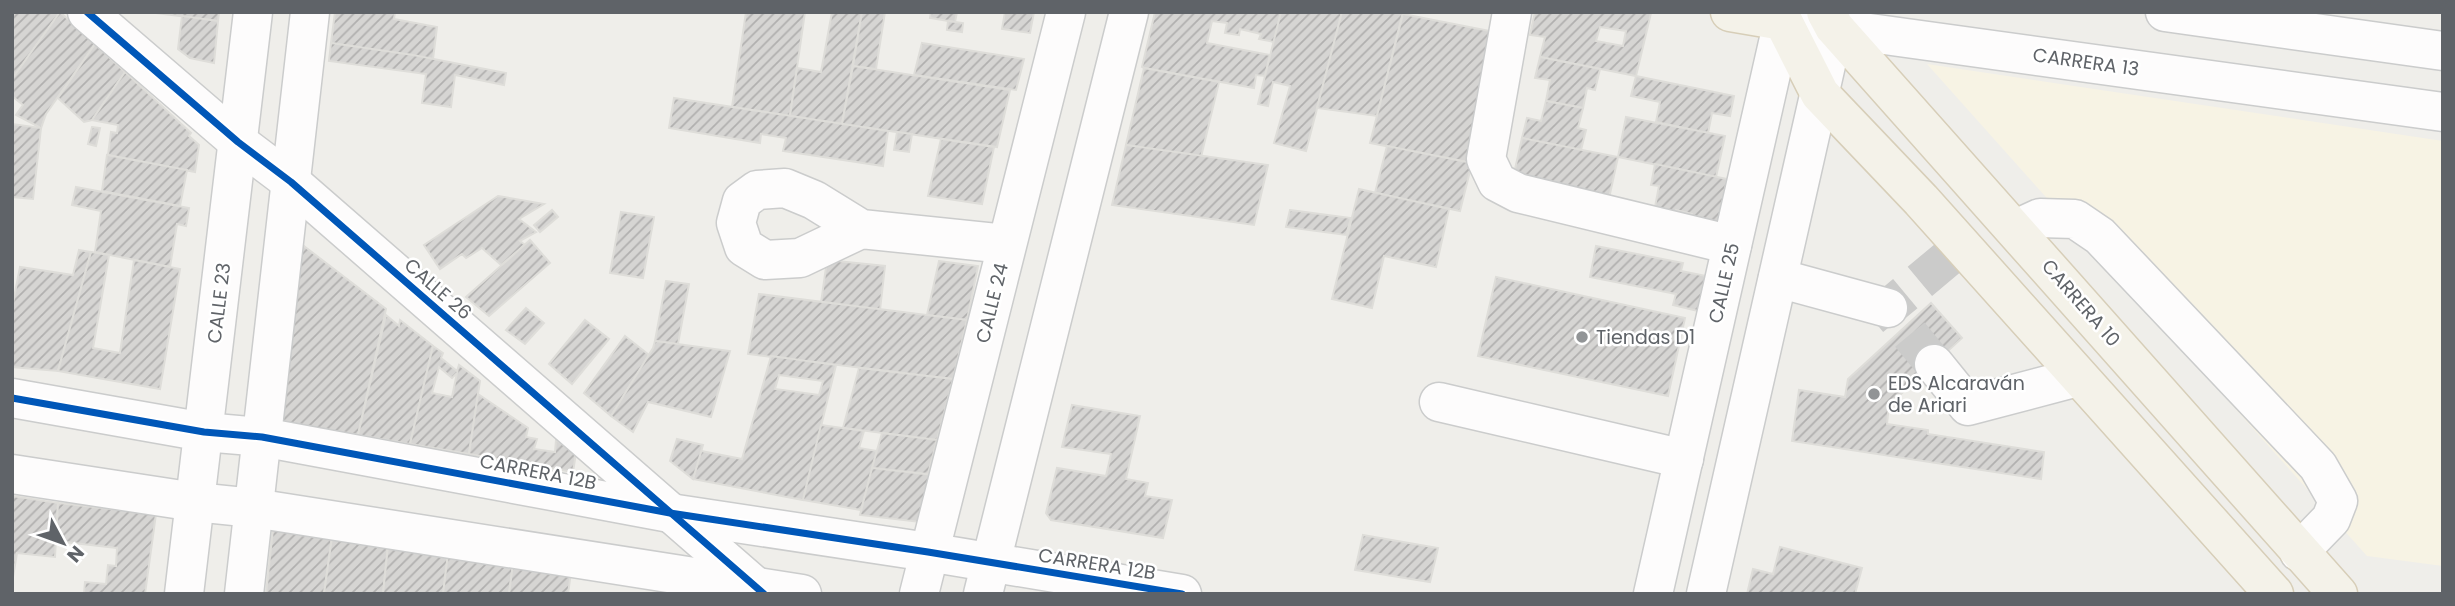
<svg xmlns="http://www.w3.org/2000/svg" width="2455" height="606" viewBox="0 0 2455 606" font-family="Poppins,sans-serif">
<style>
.commercial{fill:#f7f3e4}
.building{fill:url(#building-hatch);stroke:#deddd9;stroke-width:2;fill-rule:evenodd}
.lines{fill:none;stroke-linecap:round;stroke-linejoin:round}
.minor-tunnel{stroke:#cbcbca;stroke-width:38;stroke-dasharray:38 19;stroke-linecap:butt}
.minor-casing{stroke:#cbcccc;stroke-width:41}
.major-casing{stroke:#d7ceb8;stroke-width:41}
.minor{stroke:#fdfcfc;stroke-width:38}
.major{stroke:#f4f2e9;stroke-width:38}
.cycleway-casing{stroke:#fff;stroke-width:11}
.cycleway{stroke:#0057b8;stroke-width:7}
.poi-dot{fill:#919496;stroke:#fff;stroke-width:2.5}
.labels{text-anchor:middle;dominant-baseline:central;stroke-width:5;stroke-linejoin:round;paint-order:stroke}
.street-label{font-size:19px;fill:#5f6368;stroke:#fff}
.poi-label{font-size:19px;fill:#5f6368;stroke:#fff;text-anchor:start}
</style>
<defs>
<pattern id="building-hatch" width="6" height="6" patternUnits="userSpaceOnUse" patternTransform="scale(1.75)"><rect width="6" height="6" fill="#d6d5d3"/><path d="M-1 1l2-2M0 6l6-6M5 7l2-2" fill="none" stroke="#b1b0af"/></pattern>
</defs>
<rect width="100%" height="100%" fill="#efeeea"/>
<path class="commercial" d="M1927 64 2443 141V566L2367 556Z"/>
<g class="building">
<path d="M12 12H60L12 79Z"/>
<path d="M60 12 95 44 46 114 41 128 16 115 23 105 12 96V79Z"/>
<path d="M148 12H219L218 21Z"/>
<path d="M335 12H395L394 19 437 27 433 59 331 43Z"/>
<path d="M746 12H805L790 116 732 107Z"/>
<path d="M832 12H862L842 124 790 116 797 68 821 72Z"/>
<path d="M862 12H885L876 69 853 66Z"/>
<path d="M931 12H957L955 22 930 18Z"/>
<path d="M1005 12H1034L1030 33 1002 29Z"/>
<path d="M1155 12H1281L1274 42 1259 39 1261 34 1240 29 1239 35 1225 33 1227 23 1212 21 1207 43 1270 55 1265 76 1256 75 1254 88 1144 68 1142 67Z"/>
<path d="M1281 12H1342L1306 151 1274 143 1290 86 1273 82 1268 106 1258 104Z"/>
<path d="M1342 12H1403L1377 116 1317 108Z"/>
<path d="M1535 12 1651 13 1636 76 1540 57 1545 37 1530 35ZM1600 27 1626 31 1623 46 1596 41Z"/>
<path d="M1403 14 1500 33 1467 162 1370 143Z"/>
<path d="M182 16 218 21 214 63 190 58 178 49Z"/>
<path d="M948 21 963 23 962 32 947 30Z"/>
<path d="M331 43 413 55 506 73 504 85 455 75 451 107 422 103 426 74 329 61Z"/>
<path d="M922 43 1024 59 1016 90 914 75Z"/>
<path d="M95 44 125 72 92 120 84 122 58 98Z"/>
<path d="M1540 57 1600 69 1595 90 1587 88 1583 108 1546 101 1550 80 1535 78Z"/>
<path d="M853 66 1010 90 997 147 842 124Z"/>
<path d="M1144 68 1219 82 1201 157 1126 145Z"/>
<path d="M125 72 191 133 189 136 199 145 195 172 108 155 111 132 117 133 118 125 92 120Z"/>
<path d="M1636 76 1734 96 1730 116 1712 113 1708 133 1656 122 1660 102 1631 96Z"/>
<path d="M674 98 888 131 883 166 783 151 786 138 761 134 760 143 669 128Z"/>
<path d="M1546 101 1583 108 1578 128 1586 130 1581 150 1522 138 1527 118 1541 121Z"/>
<path d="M1626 117 1725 136 1716 177 1618 157Z"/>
<path d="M12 124 41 128 33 199 12 197Z"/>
<path d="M92 127 100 128 96 146 88 144Z"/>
<path d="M897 132 912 134 909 152 894 150Z"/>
<path d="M1522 138 1618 157 1608 203 1513 178Z"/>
<path d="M941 139 994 147 982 204 928 196Z"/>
<path d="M1126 145 1268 165 1254 225 1112 205Z"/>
<path d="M1387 146 1472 163 1460 211 1375 193Z"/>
<path d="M107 155 187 170 180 206 102 191Z"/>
<path d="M1655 164 1727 179 1718 225 1691 220 1692 214 1676 210 1674 217 1655 207 1659 186 1651 185Z"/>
<path d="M76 187 189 208 186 226 177 224 170 267 95 252 101 211 72 205Z"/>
<path d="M1359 189 1449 209 1436 267 1384 256 1372 308 1332 299Z"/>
<path d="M498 196 544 204 519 219 536 232 520 241 525 245 501 265 482 248 466 258 462 254 440 269 424 245Z"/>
<path d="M552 210 558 217 540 232 534 225Z"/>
<path d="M1290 210 1351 218 1346 235 1286 227Z"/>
<path d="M621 212 654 217 643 278 610 273Z"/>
<path d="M530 240 550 263 489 316 466 297Z"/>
<path d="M300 243 386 309 358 435 280 422Z"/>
<path d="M1596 246 1683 263 1681 271 1706 276 1698 311 1673 305 1676 294 1590 277Z"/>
<path d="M79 250 91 252 58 371 12 367V308L20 267 73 275Z"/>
<path d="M91 252 109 255 93 348 120 353 134 260 180 269 160 389 58 371Z"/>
<path d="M827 260 885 266 880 310 821 303Z"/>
<path d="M939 261 978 266 967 320 927 315Z"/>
<path d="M1496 277 1685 318 1668 396 1478 356Z"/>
<path d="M666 281 689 284 678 344 655 341Z"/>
<path d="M759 294 967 320 953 379 748 354Z"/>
<path d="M1931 303 1962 338 1889 405 1887 424 1928 430V434L2044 452 2041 479 1792 441 1799 390 1845 397 1848 379Z"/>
<path d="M526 308 544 323 525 344 506 330Z"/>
<path d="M386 315 399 326 400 320 433 346 410 444 358 435Z"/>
<path d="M585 320 609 339 572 384 549 364Z"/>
<path d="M625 336 649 355 611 416 584 393Z"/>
<path d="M655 341 730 351 711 417 648 402 633 432 611 416 653 348Z"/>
<path d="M433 346 443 353 441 358 457 371 459 365 480 381 469 454 410 444ZM439 367 452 378 457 373 452 397 432 393Z"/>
<path d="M771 356 836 365 803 500 693 479 701 451 742 459ZM779 375 823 381 819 395 775 389Z"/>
<path d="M859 368 953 379 937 440 843 428Z"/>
<path d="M478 394 528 428 526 437 537 439 534 449 555 452 556 440 576 453 573 472 469 454Z"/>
<path d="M1072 405 1140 416 1126 479 1148 483 1145 496 1172 500 1163 538 1051 520 1046 513 1057 468 1106 476 1111 454 1062 447Z"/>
<path d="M821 425 864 431 859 448 877 451 861 510 803 500Z"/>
<path d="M882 433 937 440 928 474 872 468Z"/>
<path d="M677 439 703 445 693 479 670 461Z"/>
<path d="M872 468 933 475 920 522 860 515Z"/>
<path d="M12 496 58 503 55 557 17 553 12 583Z"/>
<path d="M58 503 156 514 145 594H84L85 582 106 584 108 565 116 566 117 548 56 541Z"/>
<path d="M273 529 332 537 324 594H266Z"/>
<path d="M1363 535 1438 548 1430 582 1355 570Z"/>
<path d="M332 537 388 545 383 594H324Z"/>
<path d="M388 546 448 554 443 594H383Z"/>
<path d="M1780 547 1862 568 1855 594H1747L1753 569 1773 574Z"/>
<path d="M448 554 513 564 509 594H443Z"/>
<path d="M513 564 571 572 568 594H509Z"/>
</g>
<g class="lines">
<path class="minor-tunnel" d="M1934 364 1888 308 1961 247"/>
<g class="minor-casing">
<g id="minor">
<path d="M87 12 238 142 291 182 764 594"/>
<path d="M1512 12 1486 159 1497 182 1518 193 1732 245"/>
<path d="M2165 12 2443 51"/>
<path d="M1783 21 2443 112"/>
<path d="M861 229 800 258 765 260 744 247 736 223 742 201 757 190 785 188 814 200 861 229 1006 244"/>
<path d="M2016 229 2040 218 2075 219 2100 236 2318 466 2338 501 2331 519 2299 552"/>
<path d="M1778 278 1888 308"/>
<path d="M1934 364 1968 406 2078 377"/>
<path d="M12 398 204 432 262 437 670 513 928 552 1182 594"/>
<path d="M1439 402 1684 459"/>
<path d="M12 474 195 502 254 508 802 594"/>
<path d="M184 594 253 12"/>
<path d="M244 594 310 12"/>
<path d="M919 594 1066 12"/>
<path d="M983 594 1129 12"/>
<path d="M1653 594 1785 12"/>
<path d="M1706 594 1838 12"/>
</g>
</g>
<g class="major-casing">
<g id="major">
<path d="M1730 12 1783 21 1820 94 1921 200 2274 594"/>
<path d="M1826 12 1834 27 2338 594"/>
</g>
</g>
<use href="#minor" class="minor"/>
<use href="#major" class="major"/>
<g class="cycleway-casing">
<g id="cycleway">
<path d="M87 12 238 142 291 182 764 594"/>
<path d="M12 398 204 432 262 437 670 513 928 552 1182 594"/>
</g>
</g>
<use href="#cycleway" class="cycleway"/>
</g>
<g class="poi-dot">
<circle cx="1582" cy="337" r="7"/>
<circle cx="1874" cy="394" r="7"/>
</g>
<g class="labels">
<g class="street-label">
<text transform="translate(2086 62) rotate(8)">CARRERA 13</text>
<text transform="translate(1724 283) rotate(-77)">CALLE 25</text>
<text transform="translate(438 289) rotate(41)">CALLE 26</text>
<text transform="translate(219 303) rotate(-83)">CALLE 23</text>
<text transform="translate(992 303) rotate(-76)">CALLE 24</text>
<text transform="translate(2081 303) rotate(49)">CARRERA 10</text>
<text transform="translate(538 472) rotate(11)">CARRERA 12B</text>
<text transform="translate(1097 564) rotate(9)">CARRERA 12B</text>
</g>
<g class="poi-label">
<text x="1596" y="337">Tiendas D1</text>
<text x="1888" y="383">EDS Alcaraván<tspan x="1888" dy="22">de Ariari</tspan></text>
</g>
</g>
<rect width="2455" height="606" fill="none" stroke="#5f6368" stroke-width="28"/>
<g transform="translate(63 543) rotate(131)" stroke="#ffffff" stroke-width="5" paint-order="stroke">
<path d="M0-5L12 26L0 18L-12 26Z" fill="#5f6368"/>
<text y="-10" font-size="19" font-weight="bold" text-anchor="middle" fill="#5f6368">N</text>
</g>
</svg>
